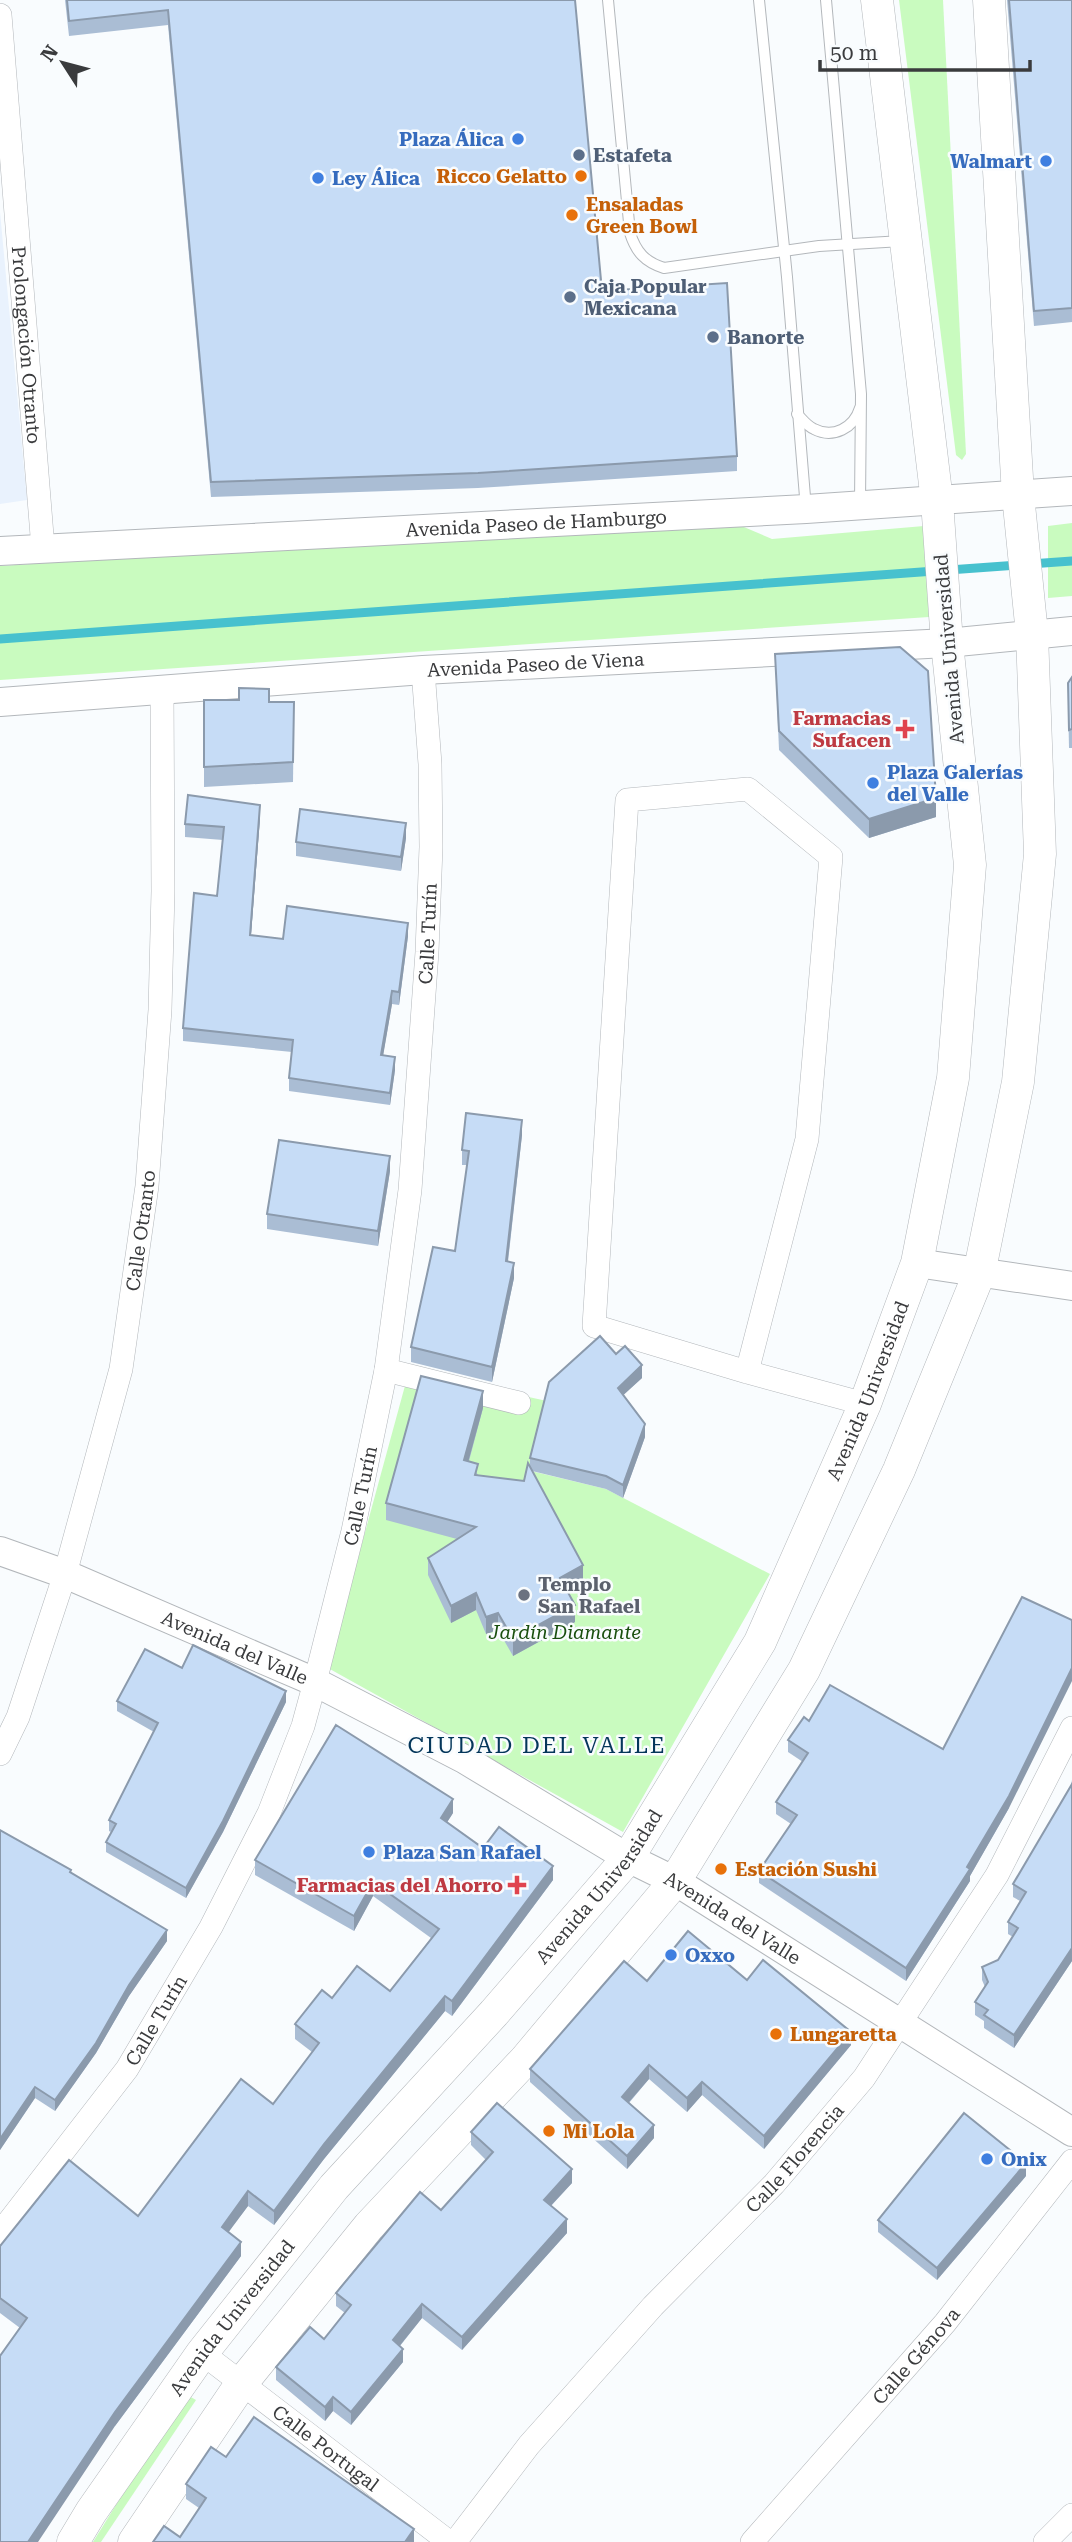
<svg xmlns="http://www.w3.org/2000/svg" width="1072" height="2542" viewBox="0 0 1072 2542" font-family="'Roboto Serif',serif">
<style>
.built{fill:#e9f2fd}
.green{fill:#c9fbbf}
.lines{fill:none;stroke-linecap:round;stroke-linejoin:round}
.stream{stroke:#47c1ce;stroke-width:9}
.service-casing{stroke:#b3b7bb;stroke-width:12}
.minor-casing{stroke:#b3b7bb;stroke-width:24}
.tertiary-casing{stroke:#b3b7bb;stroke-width:30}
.secondary-casing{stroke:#b3b7bb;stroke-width:33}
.service{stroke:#fff;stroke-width:10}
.minor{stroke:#fff;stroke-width:23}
.tertiary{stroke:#fff;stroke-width:28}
.secondary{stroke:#fff;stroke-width:32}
.wall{fill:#aabdd4}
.shaded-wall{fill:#8b9aac}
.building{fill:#c6dcf6;stroke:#8b9aac;stroke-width:2}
.shop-dot{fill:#3f7fe0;stroke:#f9fcfe;stroke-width:2.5}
.service-dot{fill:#5c6f8a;stroke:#f9fcfe;stroke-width:2.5}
.food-dot{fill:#e8710a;stroke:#f9fcfe;stroke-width:2.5}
.health-dot{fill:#e0444e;stroke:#f9fcfe;stroke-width:2.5}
.worship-dot{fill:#6b7280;stroke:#f9fcfe;stroke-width:2.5}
.labels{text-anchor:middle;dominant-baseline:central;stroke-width:5;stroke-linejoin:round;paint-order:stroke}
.shop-label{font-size:19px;font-weight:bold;fill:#366cbe;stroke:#f9fcfe;text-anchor:start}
.service-label{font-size:19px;font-weight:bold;fill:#4e5e75;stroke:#f9fcfe;text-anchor:start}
.food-label{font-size:19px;font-weight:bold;fill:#c56008;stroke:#f9fcfe;text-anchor:start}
.street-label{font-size:19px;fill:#3a3b3d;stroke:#f9fcfe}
.health-label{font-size:19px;font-weight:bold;fill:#be3a42;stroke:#f9fcfe;text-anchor:end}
.worship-label{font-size:19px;font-weight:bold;fill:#5b616d;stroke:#f9fcfe;text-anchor:start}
.park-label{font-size:19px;font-style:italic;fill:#194f0e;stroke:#f9fcfe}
.quarter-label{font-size:23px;letter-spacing:2px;fill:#04365a;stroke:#f9fcfe}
</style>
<rect width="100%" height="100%" fill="#f9fcfe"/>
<path class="built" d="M0 212 27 500 0 504Z"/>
<g class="green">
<path d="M899 0H943L966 454 962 460 956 455Z"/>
<path d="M725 519 772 539 924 526 929 617 0 680V566Z"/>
<path d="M1072 523V596L1048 598V526Z"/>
<path d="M409 1371 547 1401 531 1471 606 1489 770 1574 623 1832 328 1668Z"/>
<path d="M189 2396 196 2400 101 2542H93L137 2471Z"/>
</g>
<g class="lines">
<path class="stream" d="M0 639 1072 561"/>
<g class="service-casing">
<g id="service">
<path d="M608 0 630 233C636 252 645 262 664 268L819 246 902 241"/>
<path d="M759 0 787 277 806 509"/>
<path d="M826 0 861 394 860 503"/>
<path d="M797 414C802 419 807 426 814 429 833 439 854 428 860 408"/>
</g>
</g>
<g class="minor-casing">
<g id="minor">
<path id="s1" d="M0 15 43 548"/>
<path d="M386 1370 519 1403"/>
<path d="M747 1372 807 1139 831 857 748 789 627 800 594 1326 747 1372 865 1404"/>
<path id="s2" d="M0 1754 18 1717 65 1574 121 1369 147 1186 160 1010 163 891 162 688"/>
<path id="s3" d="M0 2233 127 2069 211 1927 269 1813 303 1726 315 1682 353 1531 386 1370 410 1190 427 952 431 847 430 764 423 670"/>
<path id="s4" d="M202 2353 449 2542"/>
<path id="s5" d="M455 2542 529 2445 653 2306 774 2184 864 2078 997 1875 1072 1728"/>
<path id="s6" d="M752 2542 945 2323 1072 2161"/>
<path d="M1045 2542 1072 2515"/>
</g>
</g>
<g class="tertiary-casing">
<g id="tertiary">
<path id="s7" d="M0 551 806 509 1072 491"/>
<path id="s8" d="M0 702 423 670 947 643 1072 631"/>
<path d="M917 1263 1072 1286"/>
<path id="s9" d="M0 1551 65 1574 315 1682 464 1759 628 1858 675 1881 1072 2132"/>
</g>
</g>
<g class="secondary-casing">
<g id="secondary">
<path id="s10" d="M73 2542 91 2512 202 2353 334 2187 494 2013 628 1858 760 1642 865 1404 917 1263 953 1078 970 865 947 643 937 501 877 0"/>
<path d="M134 2542 241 2384 369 2226 525 2060 675 1881 804 1670 899 1470 979 1274 1018 1082 1040 854 1032 634 1018 495 989 0"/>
</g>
</g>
<use href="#service" class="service"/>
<use href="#minor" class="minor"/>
<use href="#tertiary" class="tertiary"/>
<use href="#secondary" class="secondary"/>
</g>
<g class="wall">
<path d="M65 0H575L602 291 737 456V471L478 488 211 497 168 25 69 36Z"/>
<path d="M1007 0H1072V322L1034 326Z"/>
<path d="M775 654 936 817 869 838 779 750Z"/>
<path d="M1072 677V748H1069L1068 701Z"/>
<path d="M204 700 294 702 293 782 204 787Z"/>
<path d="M260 818 251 935 283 939 408 936 399 1005 392 1004 383 1055 395 1070 390 1105 289 1091V1078L292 1052 183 1041V1028L217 896 223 840 185 837V824Z"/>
<path d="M406 838 401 871 296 856V842Z"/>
<path d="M522 1135 508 1262 514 1278 492 1382 411 1362V1347L455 1251 467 1165H462V1150Z"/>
<path d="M390 1171 378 1246 267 1229V1214Z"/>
<path d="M616 1354 642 1378 623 1395 645 1437 623 1498 606 1489 532 1471 583 1582 567 1591 575 1622 513 1656 498 1630 486 1634 476 1610 451 1623 428 1575V1558L457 1539 386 1520V1503L483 1408 469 1461 478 1475 524 1481 530 1468V1458Z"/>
<path d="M182 1668 286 1702 223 1832 186 1898 106 1852V1842L111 1832 109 1831V1820L154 1732 117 1711V1701Z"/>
<path d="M809 1721 1009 1808 970 1876V1881L906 1981 759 1883V1871L791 1824 776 1814V1802L803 1762 788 1752V1740Z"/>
<path d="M1072 1780V1961L1014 2048 984 2028V2021L975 2015V2002L985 1987 982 1980V1967L998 1960 1013 1937 1008 1934V1922L1020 1901 1013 1897V1884L1071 1785Z"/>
<path d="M453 1813 447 1822 483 1848 553 1880 452 2016 445 2011 324 2159 274 2225 248 2206 228 2232 241 2256 115 2426 20 2328 0 2313V2246L138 2216 273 2104 312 2052 295 2039V2024L332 1998 390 1991 431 1938 373 1896 354 1931 255 1875V1860Z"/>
<path d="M0 1830 71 1873 167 1941 129 1996 96 2053 55 2111 35 2098 0 2150Z"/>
<path d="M747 1980 851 2045 764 2149 702 2095 687 2112 649 2079 629 2103 654 2138 627 2169 530 2082V2069L647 1981Z"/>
<path d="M471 2132 572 2183 551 2206 567 2233 462 2350 422 2318 400 2346 403 2362 351 2425 333 2411 325 2421 276 2380V2367L324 2339 345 2313 336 2306V2293L441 2210 486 2160 471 2145Z"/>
<path d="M1026 2176 937 2280 878 2232V2220Z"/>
<path d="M226 2457 414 2542 199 2508 186 2499V2484Z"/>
</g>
<g class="shaded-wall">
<path d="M936 798V817L869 838V819Z"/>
<path d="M260 805V818L250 948V935Z"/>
<path d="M406 823V838L401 871V857Z"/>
<path d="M408 923V936L399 1005V992Z"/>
<path d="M392 991V1004L381 1068V1055Z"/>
<path d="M395 1057V1070L390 1105V1093Z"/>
<path d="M522 1120V1135L506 1276V1261Z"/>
<path d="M390 1156V1171L378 1246V1231Z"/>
<path d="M514 1263V1278L492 1382V1367Z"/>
<path d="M642 1365V1378L618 1400V1388Z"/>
<path d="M483 1391V1408L464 1477V1460Z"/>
<path d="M645 1424V1437L623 1498V1485Z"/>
<path d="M583 1565V1582L560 1595V1578Z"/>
<path d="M476 1593V1610L451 1623V1606Z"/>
<path d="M575 1605V1622L513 1656V1639Z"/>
<path d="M498 1613V1630L486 1634V1617Z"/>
<path d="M1072 1668V1681L1009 1808 970 1876V1881L906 1981V1968Z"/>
<path d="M286 1691V1702L223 1832 186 1898V1888Z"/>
<path d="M453 1799V1813L441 1832V1818Z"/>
<path d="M553 1866V1880L452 2016V2001Z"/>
<path d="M373 1882V1896L354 1931V1916Z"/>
<path d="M167 1930V1941L129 1996 96 2053 55 2111V2100L129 1985Z"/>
<path d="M1072 1948V1961L1014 2048V2035Z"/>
<path d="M445 1996V2011L324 2159 274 2225V2211L324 2144Z"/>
<path d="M851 2032V2045L764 2149V2136Z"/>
<path d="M649 2065V2079L622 2110V2097Z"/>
<path d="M702 2082V2095L687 2112V2098Z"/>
<path d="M35 2087V2098L0 2150V2139Z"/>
<path d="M654 2125V2138L627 2169V2156Z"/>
<path d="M1026 2163V2176L937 2280V2268Z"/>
<path d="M572 2169V2183L544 2213V2200Z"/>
<path d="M248 2191V2206L222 2241V2227Z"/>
<path d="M567 2219V2233L462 2350V2337Z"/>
<path d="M241 2242V2256L115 2426 38 2542H28L115 2412Z"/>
<path d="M422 2304V2318L393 2354V2340Z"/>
<path d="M403 2349V2362L351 2425V2412Z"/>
<path d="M333 2397V2411L325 2421V2407Z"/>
<path d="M414 2529V2542H405Z"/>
</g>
<g class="building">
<path d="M67 0H575L602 291 727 283 737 456 478 473 211 482 168 10 69 21Z"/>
<path d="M1009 0H1072V308L1034 311Z"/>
<path d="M900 647 928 671 936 798 869 819 779 731 775 654Z"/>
<path d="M1072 677V729L1069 730 1068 683Z"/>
<path d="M239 688 269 689V702H294L293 762 204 767V700H239Z"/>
<path d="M188 795 260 805 250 935 283 939 287 906 408 923 399 992 392 991 381 1055 395 1057 390 1093 289 1078 293 1040 183 1028 194 893 217 896 224 827 185 824Z"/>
<path d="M300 809 406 823 401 857 296 842Z"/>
<path d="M466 1113 522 1120 506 1261 514 1263 492 1367 411 1347 433 1247 455 1251 469 1151 462 1150Z"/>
<path d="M279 1140 390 1156 378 1231 267 1214Z"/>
<path d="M600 1336 616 1354 625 1346 642 1365 618 1388 645 1424 623 1485 606 1476 530 1458 549 1382Z"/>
<path d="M421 1376 483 1391 464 1460 478 1464 475 1475 524 1481 528 1463 583 1565 560 1578 575 1605 513 1639 498 1613 486 1617 476 1593 451 1606 428 1558 476 1527 386 1503Z"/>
<path d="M1022 1597 1072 1620V1668L1009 1796 967 1867 970 1869 906 1968 759 1871 797 1815 776 1802 808 1753 788 1740 804 1717 809 1721 830 1685 943 1749Z"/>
<path d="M193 1645 286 1691 223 1821 186 1888 106 1842 116 1824 109 1820 158 1723 117 1701 145 1649 182 1668Z"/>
<path d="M336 1725 453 1799 441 1818 483 1848 499 1827 553 1866 452 2001 445 1996 324 2144 274 2211 248 2191 222 2227 241 2242 115 2412 28 2542H0V2356L27 2318 0 2298V2246L69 2160 138 2216 241 2079 273 2104 319 2043 295 2024 322 1990 332 1998 357 1966 390 1991 439 1929 373 1882 354 1916 255 1860Z"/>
<path d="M1072 1784V1948L1014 2035 984 2015 988 2010 975 2002 988 1982 982 1967 998 1960 1018 1928 1008 1922 1026 1892 1013 1884Z"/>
<path d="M0 1830 71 1870 70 1872 167 1930 129 1985 96 2043 55 2100 35 2087 0 2139Z"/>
<path d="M688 1931 747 1980 763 1960 851 2032 764 2136 702 2082 687 2098 649 2065 622 2097 654 2125 627 2156 530 2069 624 1961 647 1981Z"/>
<path d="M497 2103 572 2169 544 2200 567 2219 462 2337 422 2304 393 2340 403 2349 351 2412 333 2397 325 2407 276 2367 310 2327 324 2339 351 2305 336 2293 420 2192 441 2210 493 2152 471 2132Z"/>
<path d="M964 2113 1026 2163 937 2268 878 2220Z"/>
<path d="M254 2417 414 2529 405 2542H153L164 2526 180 2537 206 2498 186 2484 211 2447 226 2457Z"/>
</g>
<g class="shop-dot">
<circle cx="518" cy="139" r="7"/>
<circle cx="1046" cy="161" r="7"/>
<circle cx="318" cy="178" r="7"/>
<circle cx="873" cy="783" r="7"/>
<circle cx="369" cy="1852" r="7"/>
<circle cx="671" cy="1955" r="7"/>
<circle cx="987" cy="2159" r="7"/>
</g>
<g class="service-dot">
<circle cx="579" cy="155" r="7"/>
<circle cx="570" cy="297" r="7"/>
<circle cx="713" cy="337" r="7"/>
</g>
<g class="food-dot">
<circle cx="581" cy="176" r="7"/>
<circle cx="572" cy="215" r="7"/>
<circle cx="721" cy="1869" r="7"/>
<circle cx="776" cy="2034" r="7"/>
<circle cx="549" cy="2131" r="7"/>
</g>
<g class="health-dot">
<path d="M901.5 718.5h7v7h7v7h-7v7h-7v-7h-7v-7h7z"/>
<path d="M513.5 1874.5h7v7h7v7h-7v7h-7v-7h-7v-7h7z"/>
</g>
<circle class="worship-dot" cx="524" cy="1595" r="7"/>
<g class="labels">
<g class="shop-label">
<text x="504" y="139" text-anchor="end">Plaza Álica</text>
<text x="1032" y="161" text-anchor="end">Walmart</text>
<text x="332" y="178">Ley Álica</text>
<text x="887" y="772">Plaza Galerías<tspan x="887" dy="22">del Valle</tspan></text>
<text x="383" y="1852">Plaza San Rafael</text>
<text x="685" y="1955">Oxxo</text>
<text x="1001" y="2159">Onix</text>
</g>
<g class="service-label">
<text x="593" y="155">Estafeta</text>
<text x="584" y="286">Caja Popular<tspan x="584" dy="22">Mexicana</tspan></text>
<text x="727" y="337">Banorte</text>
</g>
<g class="food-label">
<text x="567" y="176" text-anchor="end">Ricco Gelatto</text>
<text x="586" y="204">Ensaladas<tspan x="586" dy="22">Green Bowl</tspan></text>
<text x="735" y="1869">Estación Sushi</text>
<text x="790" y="2034">Lungaretta</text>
<text x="563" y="2131">Mi Lola</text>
</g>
<g class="street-label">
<text stroke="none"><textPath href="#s1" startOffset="331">Prolongación Otranto</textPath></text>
<text stroke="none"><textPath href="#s7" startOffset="537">Avenida Paseo de Hamburgo</textPath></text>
<text transform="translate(949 649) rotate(-95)">Avenida Universidad</text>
<text stroke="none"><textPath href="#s8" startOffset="537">Avenida Paseo de Viena</textPath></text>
<text stroke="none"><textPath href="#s3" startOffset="1398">Calle Turín</textPath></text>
<text stroke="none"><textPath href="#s2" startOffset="544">Calle Otranto</textPath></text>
<text stroke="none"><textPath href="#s10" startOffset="1409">Avenida Universidad</textPath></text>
<text stroke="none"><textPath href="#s3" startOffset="831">Calle Turín</textPath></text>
<text stroke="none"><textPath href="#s9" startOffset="254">Avenida del Valle</textPath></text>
<text stroke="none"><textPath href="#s10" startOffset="842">Avenida Universidad</textPath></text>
<text stroke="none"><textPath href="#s9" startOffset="821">Avenida del Valle</textPath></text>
<text stroke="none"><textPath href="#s3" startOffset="264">Calle Turín</textPath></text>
<text stroke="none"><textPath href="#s5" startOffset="513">Calle Florencia</textPath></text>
<text stroke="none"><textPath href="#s10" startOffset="275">Avenida Universidad</textPath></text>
<text stroke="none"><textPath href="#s6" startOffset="248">Calle Génova</textPath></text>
<text stroke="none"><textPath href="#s4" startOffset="156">Calle Portugal</textPath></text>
</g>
<g class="health-label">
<text x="891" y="718">Farmacias<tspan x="891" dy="22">Sufacen</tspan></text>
<text x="503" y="1885">Farmacias del Ahorro</text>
</g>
<g class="worship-label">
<text x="538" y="1584">Templo<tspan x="538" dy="22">San Rafael</tspan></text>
</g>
<g class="park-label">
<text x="565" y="1632">Jardín Diamante</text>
</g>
<g class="quarter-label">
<text x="537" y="1745">CIUDAD DEL VALLE</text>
</g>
</g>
<g transform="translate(63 63) rotate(306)" stroke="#f9fcfe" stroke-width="5" paint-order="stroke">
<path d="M0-5L12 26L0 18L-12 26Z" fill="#3a3b3d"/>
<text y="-10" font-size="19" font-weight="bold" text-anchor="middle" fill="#3a3b3d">N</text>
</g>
<path d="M820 60v10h210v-10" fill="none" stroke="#3a3b3d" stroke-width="3.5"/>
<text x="830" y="60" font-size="21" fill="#3a3b3d" stroke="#f9fcfe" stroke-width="5" paint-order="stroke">50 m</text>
</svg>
